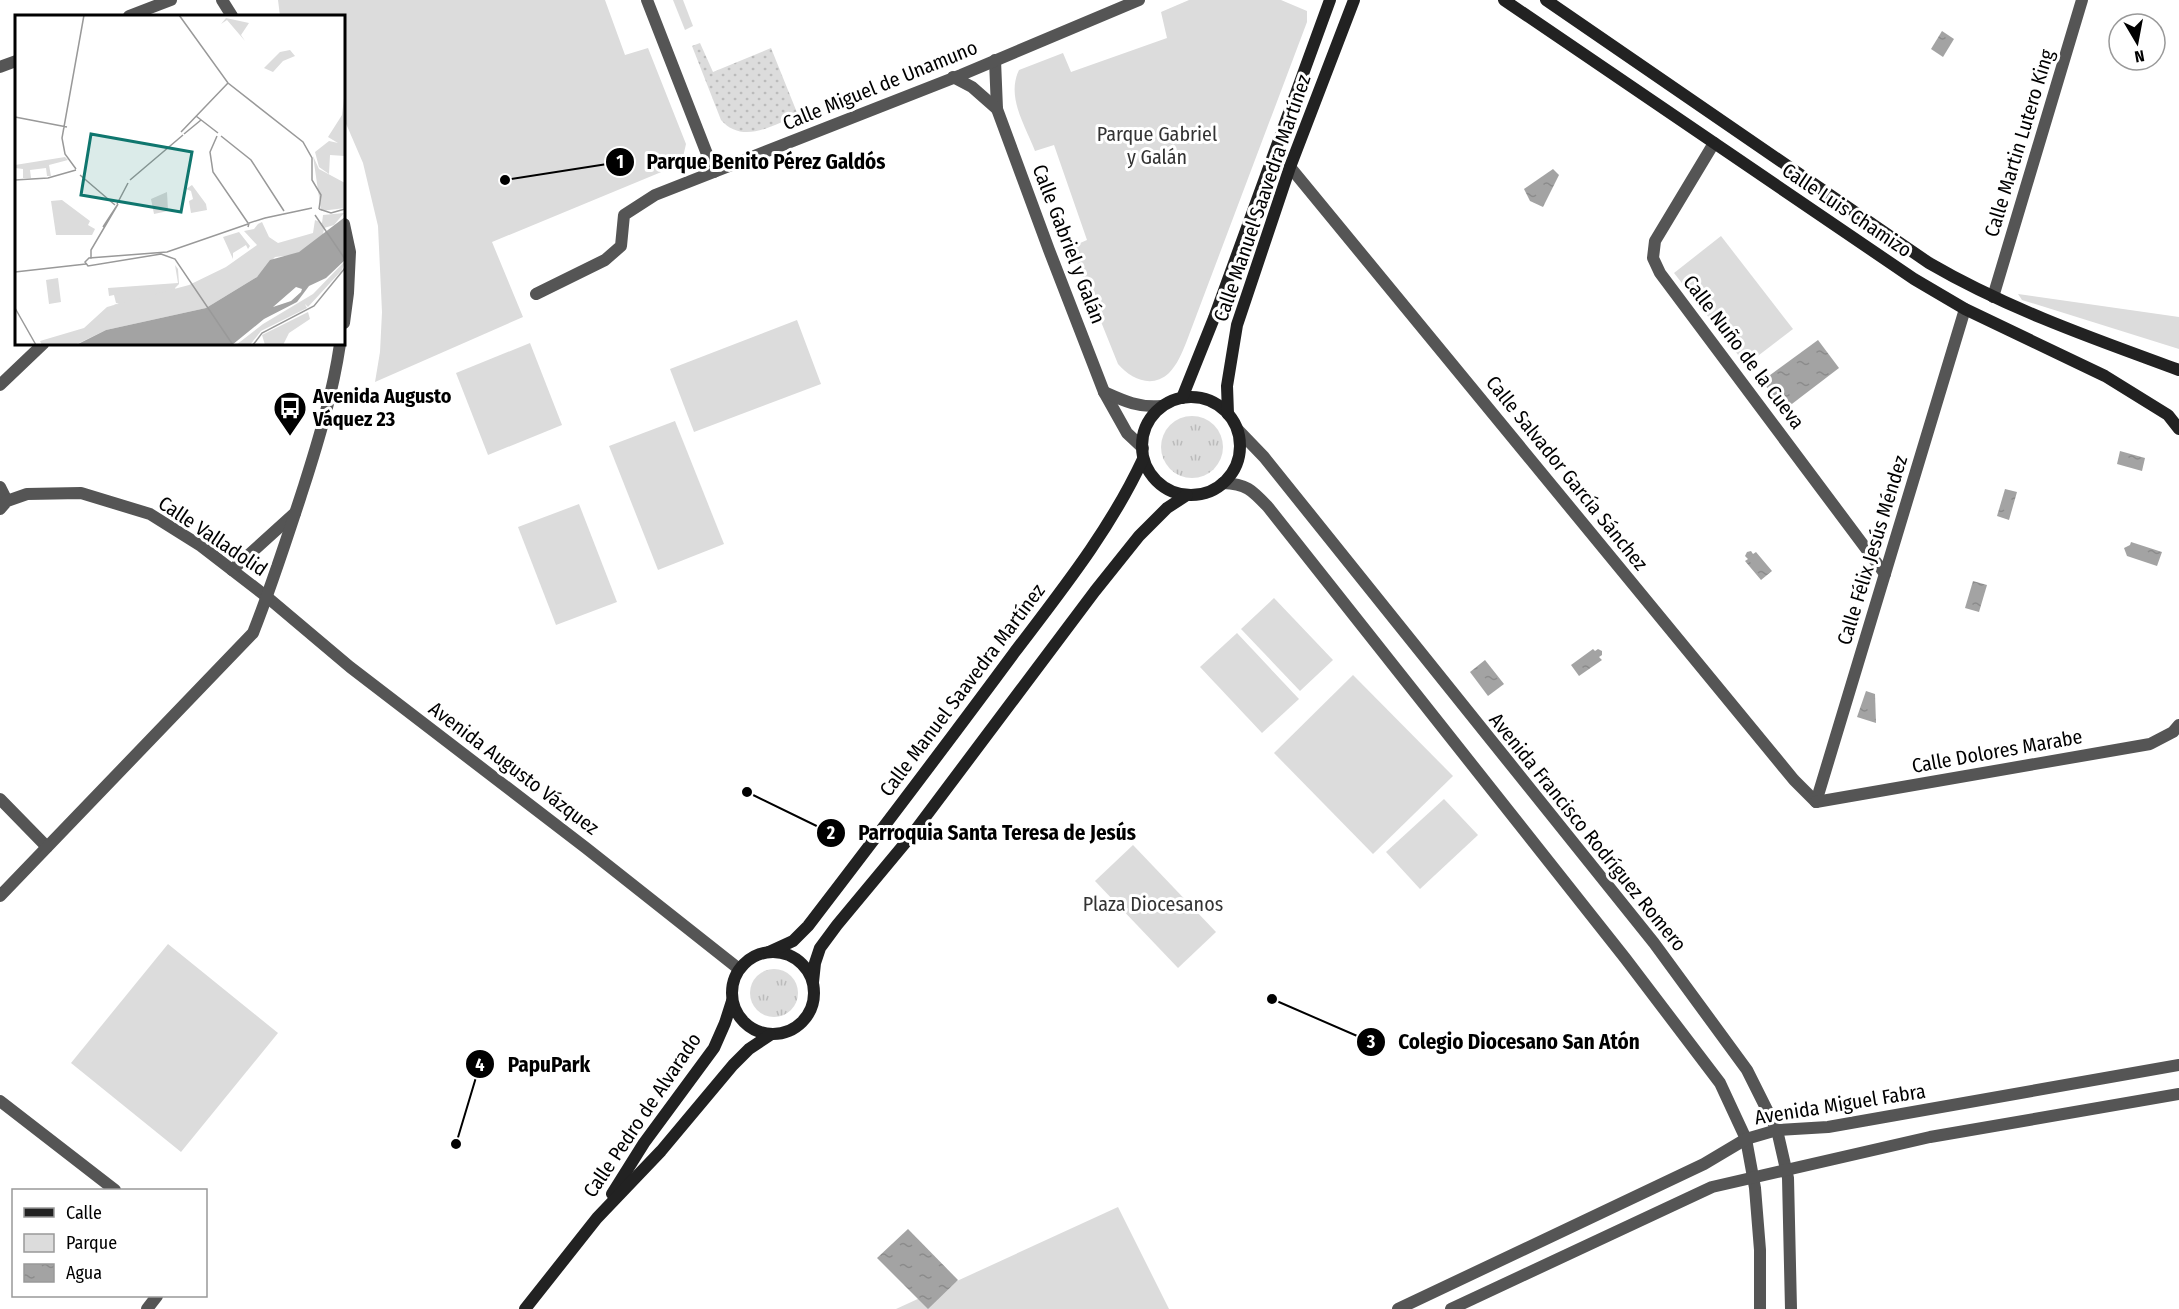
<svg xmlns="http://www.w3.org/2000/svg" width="2179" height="1309" viewBox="0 0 2179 1309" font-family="'Fira Sans Condensed',sans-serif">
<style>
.grass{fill:url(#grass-tufts)}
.park{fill:#dcdcdc}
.garden{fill:url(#garden-dots)}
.water{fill:url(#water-ripples)}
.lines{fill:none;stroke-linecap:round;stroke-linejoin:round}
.street{stroke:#555;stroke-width:12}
.secondary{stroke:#222;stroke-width:12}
.labels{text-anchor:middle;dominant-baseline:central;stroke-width:6;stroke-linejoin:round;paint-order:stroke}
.street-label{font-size:20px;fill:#000;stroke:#fff}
.park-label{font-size:20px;fill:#333;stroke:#fff}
.poi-label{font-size:20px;font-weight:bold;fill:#000;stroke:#fff;text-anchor:start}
.inset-road{fill:none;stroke:#999;stroke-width:1.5}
.view{fill:#0f766e;fill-opacity:0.15;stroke:#0f766e;stroke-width:3}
.inset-edge{fill:none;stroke:#000;stroke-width:3}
.leader{fill:none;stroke:#000;stroke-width:2}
.callout-dot{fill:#000;stroke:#fff;stroke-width:2}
.mark-label{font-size:18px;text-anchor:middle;font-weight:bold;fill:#fff}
.callout-label{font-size:21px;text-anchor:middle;font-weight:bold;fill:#000;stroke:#fff;stroke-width:6;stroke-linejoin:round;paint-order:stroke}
</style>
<defs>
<pattern id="grass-tufts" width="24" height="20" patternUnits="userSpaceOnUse" patternTransform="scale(1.5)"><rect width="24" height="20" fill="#dcdcdc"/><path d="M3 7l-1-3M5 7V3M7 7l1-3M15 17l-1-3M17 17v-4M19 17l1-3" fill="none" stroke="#bbb"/></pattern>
<pattern id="garden-dots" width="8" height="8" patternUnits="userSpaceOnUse" patternTransform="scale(1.5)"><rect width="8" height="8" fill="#dcdcdc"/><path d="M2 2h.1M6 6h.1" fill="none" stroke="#bbb" stroke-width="1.8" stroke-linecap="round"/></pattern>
<pattern id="water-ripples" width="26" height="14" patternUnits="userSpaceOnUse" patternTransform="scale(1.5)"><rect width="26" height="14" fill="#a3a3a3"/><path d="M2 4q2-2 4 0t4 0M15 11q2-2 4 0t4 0" fill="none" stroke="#8b8b8b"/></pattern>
</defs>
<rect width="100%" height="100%" fill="#fff"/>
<g class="grass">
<path d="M673 0H683L693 26 685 30Z"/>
<circle cx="1192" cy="447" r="31"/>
<circle cx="774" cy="993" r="24"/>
</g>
<g class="park">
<path d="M278 0H605L625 55 648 48 686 144 683 157 671 168 492 242 523 317 375 382 380 352 382 312 378 226 363 163 344 119V16H280Z"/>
<path d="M1189 0H1281L1307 11V22L1186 343C1182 353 1177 365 1169 373 1152 389 1131 379 1118 364L1071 247 1087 240 1054 145 1035 151C1025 125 1006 97 1019 70L1063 53 1071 72 1167 38 1161 12Z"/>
<path d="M1721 236 1793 329 1746 365 1674 273Z"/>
<path d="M2018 294 2179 317V349L2022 300Z"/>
<path d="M797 320 821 384 694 432 670 369Z"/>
<path d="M530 343 562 425 488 455 456 373Z"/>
<path d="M675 421 724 544 658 570 609 446Z"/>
<path d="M579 504 617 602 556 625 518 527Z"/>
<path d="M1274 598 1333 660 1300 691 1241 629Z"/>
<path d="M1237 633 1299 699 1262 733 1200 667Z"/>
<path d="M1353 675 1453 776 1373 854 1274 753Z"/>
<path d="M1444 799 1478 835 1420 889 1386 852Z"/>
<path d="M1133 845 1216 932 1178 968 1095 881Z"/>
<path d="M168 944 278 1033 181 1152 71 1063Z"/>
<path d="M1118 1207 1169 1309H896Z"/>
</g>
<path class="garden" d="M700 43 713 72 771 48 798 115C773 125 743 145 721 120L692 46Z"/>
<g class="water">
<path d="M1942 31 1954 39 1943 57 1931 49Z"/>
<path d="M1553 169 1559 175 1543 207 1530 201 1524 189Z"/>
<path d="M1818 340 1839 368 1784 410 1762 381Z"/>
<path d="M2120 451 2145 458 2142 471 2117 464Z"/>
<path d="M2005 489 2017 492 2009 520 1997 516Z"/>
<path d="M2131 542 2162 552 2157 566 2127 556 2124 548 2130 545Z"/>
<path d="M1751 551 1753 554 1756 552 1772 571 1761 580 1745 561 1748 559 1745 556 1747 552Z"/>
<path d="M1973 581 1987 585 1979 612 1965 608Z"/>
<path d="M1593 649 1595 651 1598 649 1602 651V655L1599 657 1602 660 1579 676 1571 665Z"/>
<path d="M1485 660 1504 684 1488 696 1470 672Z"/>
<path d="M1866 691 1875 694 1876 723 1857 717Z"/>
<path d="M908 1229 958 1280 928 1309 877 1258Z"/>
</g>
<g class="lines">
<g class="street">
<path d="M222 0 232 16"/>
<path d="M647 0 714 172"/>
<path d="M129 16 171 0"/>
<path d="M995 60 997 109 1049 250 1104 392 1127 433 1143 448"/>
<path d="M0 67 16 61"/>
<path d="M953 77 972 87 997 109"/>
<path d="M1714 143 1655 241 1653 258 1660 273 1885 574"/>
<path d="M1290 167 1794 780 1816 802"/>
<path d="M344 224 350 252 348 293 344 323"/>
<path d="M536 294 605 260 621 246 624 215 655 195 961 75 1139 0"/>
<path d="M1993 297 2082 0"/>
<path d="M0 385 43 344"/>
<path d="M1104 392C1124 401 1139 408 1161 406"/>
<path d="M1238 430 1264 457 1654 943 1747 1070 1777 1130 1788 1178 1791 1309"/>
<path d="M1223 483C1247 484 1252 490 1268 507L1625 958 1720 1083 1746 1139 1755 1188 1760 1250V1309"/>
<path d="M0 487 7 501"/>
<path d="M0 509 7 501 27 494 81 493 150 514 201 546 267 597 350 667 586 848 739 969"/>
<path d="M232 570 295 513"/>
<path d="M0 799 47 847"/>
<path d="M1816 802 1965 309"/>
<path d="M1816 802 2150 744 2173 732 2179 725"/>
<path d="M0 896 253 633C272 585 288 535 304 486 319 439 333 392 340 344"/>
<path d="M0 1101 115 1190"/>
<path d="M147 1309 157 1296"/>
<path d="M1398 1309 1704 1164 1746 1139 1777 1130 1828 1127 2179 1065"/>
<path d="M1451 1309 1712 1187 1930 1137 2179 1094"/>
</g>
<g class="secondary">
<path d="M1504 0 1914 279 1965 309 2105 376 2168 415 2179 429"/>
<path d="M1546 0 1929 263C2008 309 2094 339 2179 370"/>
<circle cx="1191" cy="446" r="49"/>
<path d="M1182 398 1214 318 1330 0"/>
<path d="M1228 414 1227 386 1237 325 1290 167 1354 0"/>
<circle cx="773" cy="993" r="41"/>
<path d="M769 952 793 941 808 926C877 836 946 745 1014 653 1061 591 1110 530 1143 459"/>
<path d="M813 982 815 963 820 948 837 925 911 836 1095 591 1139 536 1167 508 1187 495"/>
<path d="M612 1194 644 1143 714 1048 725 1023 732 1001"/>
<path d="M525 1309 597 1218 661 1151 733 1065 749 1049 770 1035"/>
</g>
</g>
<defs>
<g id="bus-pin" transform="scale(1.725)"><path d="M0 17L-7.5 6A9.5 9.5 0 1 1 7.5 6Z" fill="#000" stroke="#fff"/><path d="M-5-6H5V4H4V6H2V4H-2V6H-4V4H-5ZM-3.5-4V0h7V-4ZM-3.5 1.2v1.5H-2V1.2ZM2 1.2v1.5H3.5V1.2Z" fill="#fff"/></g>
</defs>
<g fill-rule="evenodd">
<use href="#bus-pin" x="290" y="408"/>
</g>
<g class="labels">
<g class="street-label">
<text transform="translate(880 85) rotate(-22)">Calle Miguel de Unamuno</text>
<text transform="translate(2019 143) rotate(-73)">Calle Martin Lutero King</text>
<text transform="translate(1262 198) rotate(-71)">Calle Manuel Saavedra Martínez</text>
<text transform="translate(1847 210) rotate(34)">Calle Luis Chamizo</text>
<text transform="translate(1069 244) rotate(69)">Calle Gabriel y Galán</text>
<text transform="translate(1744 352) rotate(53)">Calle Nuño de la Cueva</text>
<text transform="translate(1567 473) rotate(51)">Calle Salvador García Sánchez</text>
<text transform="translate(213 536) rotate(34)">Calle Valladolid</text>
<text transform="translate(1872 550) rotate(-73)">Calle Félix Jesús Méndez</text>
<text transform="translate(962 690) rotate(-53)">Calle Manuel Saavedra Martínez</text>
<text transform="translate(1997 751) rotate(-10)">Calle Dolores Marabe</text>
<text transform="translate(514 768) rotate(37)">Avenida Augusto Vázquez</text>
<text transform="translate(1588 832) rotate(51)">Avenida Francisco Rodríguez Romero</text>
<text transform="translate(1840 1104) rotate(-9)">Avenida Miguel Fabra</text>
<text transform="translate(642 1115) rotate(-56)">Calle Pedro de Alvarado</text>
</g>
<g class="park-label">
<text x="1157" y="134">Parque Gabriel<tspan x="1157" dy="23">y Galán</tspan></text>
<text x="1153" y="904">Plaza Diocesanos</text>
</g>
<g class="poi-label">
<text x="313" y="396">Avenida Augusto<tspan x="313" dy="23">Váquez 23</tspan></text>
</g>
</g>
<g transform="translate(15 15)">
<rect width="330" height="330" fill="#fff"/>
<path d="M211 3 234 8 226 20 230 26 212 5 206 9ZM330 75V141L315 140 314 159 304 152 300 137 314 126 323 128 313 122 327 100ZM298 141 304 154 330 168V193L306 196ZM50 142 53 145 34 150 36 161H32L31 153 15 155 16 163H8V154L0 153V150ZM224 217 235 231 233 234 231 230 218 238V244L208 222ZM160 250 163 254 164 269 160 273 162 278 96 291 104 288H101L99 280 94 281 93 273 163 268Z" fill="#dcdcdc"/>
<path d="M275 35 280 41 268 46 258 57 249 53 265 37ZM177 170 191 189 192 195 176 198 174 186 178 184 176 176 171 174ZM152 177 153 196 139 199 136 184ZM47 185 75 206 73 210 80 214 77 220H41L36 186ZM329 198 319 210 309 213 308 220 293 232 279 240 260 242 242 262 191 293 91 315 60 330H27L25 326 69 313 92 292 174 270 211 252 242 230 229 216 239 214 243 209 247 207 254 222 263 228 298 218 300 205 307 208 308 200ZM330 246 327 255 293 292 290 289 292 293 246 316 235 330H221L248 309 298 279ZM43 263 46 287 34 289 31 265ZM293 297 295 304 274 318 268 330H250L247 320Z" fill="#dcdcdc"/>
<path d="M330 202V245L311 263 294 271 282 287 249 304 217 330H61L91 315 191 293 242 262 255 245 284 237ZM281 272 287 274 286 277 276 286 258 292Z" fill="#a3a3a3" fill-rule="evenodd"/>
<path class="inset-road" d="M164 0 213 68 288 127 297 143V165L306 180 304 194M181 101 203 118M0 102 52 112M166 117 213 68M169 119 186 105M202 121 195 137 198 157 233 208M206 121 236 145 269 196M61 154 50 139 47 123 69 0M65 160 100 190M0 165 33 163 61 155M115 165 168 120M102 189 113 168M304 194 316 198 330 194M300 200 330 244M233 212 234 208 250 203 297 193M76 244V235L103 189 88 212M0 257 71 249M0 293 21 330M218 330 160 244 146 239 73 251 70 247 74 243 152 237 233 209M238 330 247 318 299 291 330 253"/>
<path class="view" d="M76 119 177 137 166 197 66 180Z"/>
<rect width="330" height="330" class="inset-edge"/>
</g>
<path class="leader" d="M505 180L620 162M747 792L831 833M1272 999L1371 1042M456 1144L480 1064"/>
<g class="callout-dot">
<circle cx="505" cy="180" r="6"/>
<circle cx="747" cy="792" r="6"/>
<circle cx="1272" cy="999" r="6"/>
<circle cx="456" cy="1144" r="6"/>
<circle cx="620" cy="162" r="15"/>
<circle cx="831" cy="833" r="15"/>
<circle cx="1371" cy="1042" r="15"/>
<circle cx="480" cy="1064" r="15"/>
</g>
<g class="mark-label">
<text x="620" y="168">1</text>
<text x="831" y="839">2</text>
<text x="1371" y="1048">3</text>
<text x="480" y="1071">4</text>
</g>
<g class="callout-label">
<text x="766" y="169">Parque Benito Pérez Galdós</text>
<text x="997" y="840">Parroquia Santa Teresa de Jesús</text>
<text x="1519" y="1049">Colegio Diocesano San Atón</text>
<text x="549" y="1072">PapuPark</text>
</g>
<rect x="12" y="1189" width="195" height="108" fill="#ffffff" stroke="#999999" stroke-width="1.5"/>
<rect x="24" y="1208" width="30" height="9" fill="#222222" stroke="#999999" stroke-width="1.5"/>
<text x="66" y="1219" font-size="18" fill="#000000">Calle</text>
<rect x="24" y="1234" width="30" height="18" fill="#dcdcdc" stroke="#999999" stroke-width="1.5"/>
<text x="66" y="1249" font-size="18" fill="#000000">Parque</text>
<rect x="24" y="1264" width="30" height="18" fill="url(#water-ripples)" stroke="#999999" stroke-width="1.5"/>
<text x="66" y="1279" font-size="18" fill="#000000">Agua</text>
<g transform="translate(2137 42) rotate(170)"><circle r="28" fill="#ffffff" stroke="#999999" stroke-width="1.5"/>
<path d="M0-4.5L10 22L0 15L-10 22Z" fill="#000000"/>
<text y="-9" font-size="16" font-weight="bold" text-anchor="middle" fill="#000000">N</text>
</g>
</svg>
